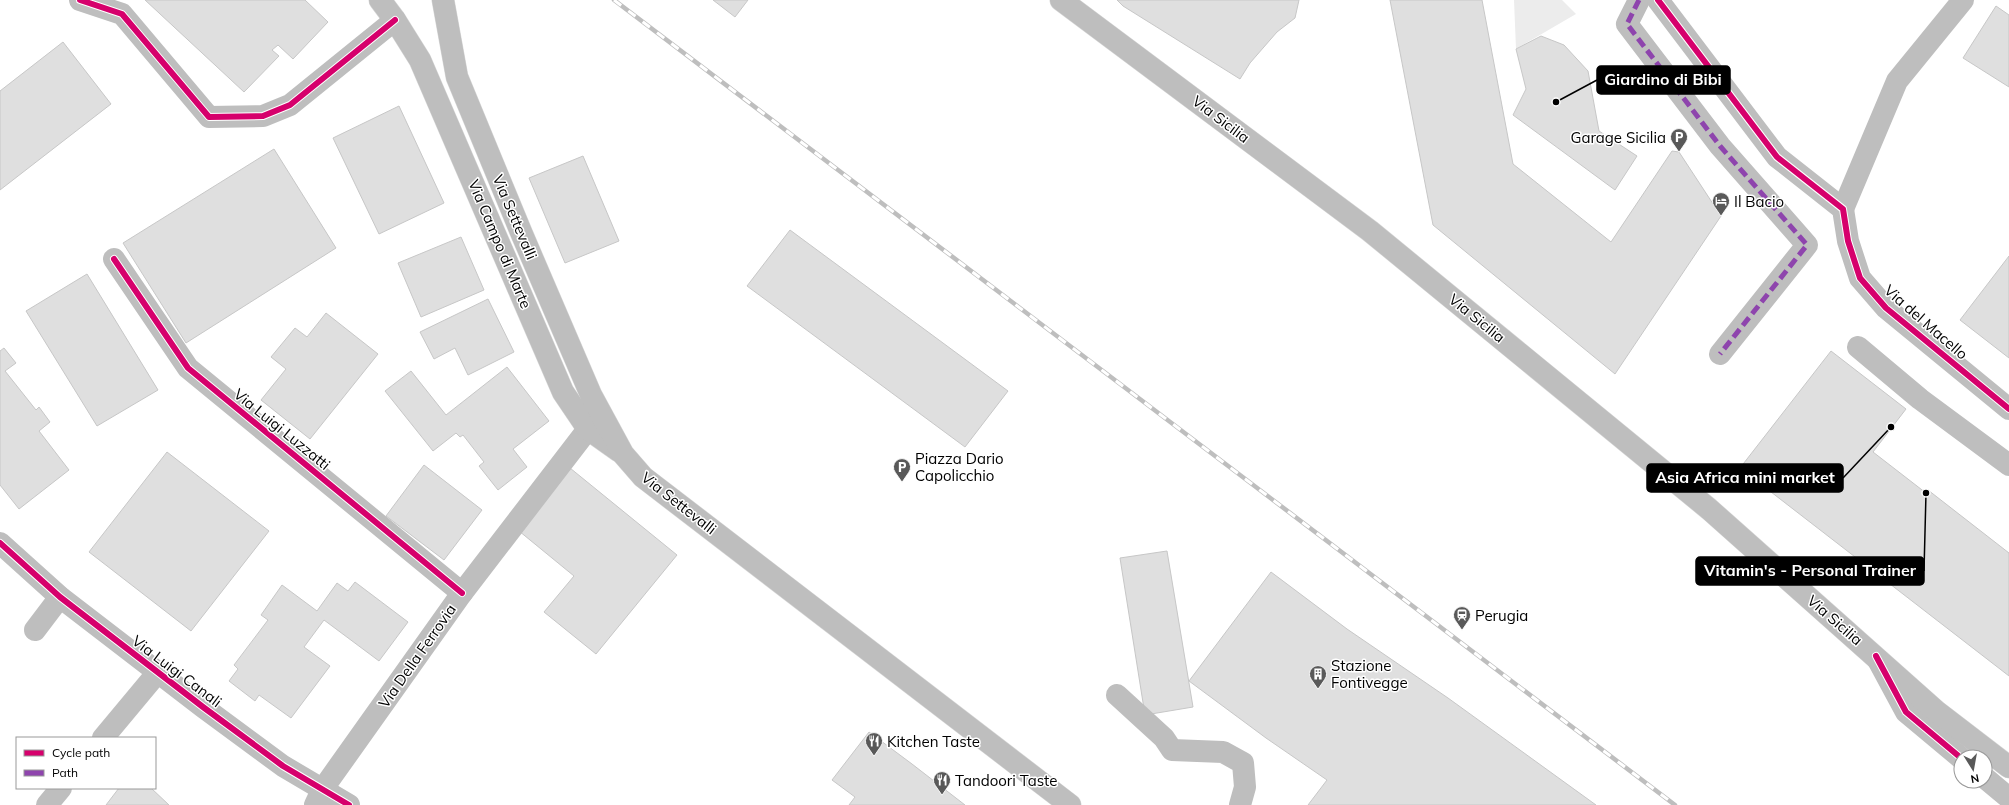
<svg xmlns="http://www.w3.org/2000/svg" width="2009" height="805" viewBox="0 0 2009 805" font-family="Mulish,sans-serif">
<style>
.green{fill:#ececec}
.building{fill:#dfdfdf;stroke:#c7c7c7}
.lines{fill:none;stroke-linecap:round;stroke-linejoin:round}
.major-casing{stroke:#dbdbdb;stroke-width:23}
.minor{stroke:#bebebe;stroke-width:22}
.major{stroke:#bebebe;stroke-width:22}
.rail-casing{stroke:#bebebe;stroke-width:4.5}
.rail{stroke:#fff;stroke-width:3;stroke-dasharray:9;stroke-linecap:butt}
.quiet{stroke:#8e44ad;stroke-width:5;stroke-dasharray:10 5;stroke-linecap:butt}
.cycleway-casing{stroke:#fff;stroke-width:8}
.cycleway{stroke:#d6006c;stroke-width:6}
.labels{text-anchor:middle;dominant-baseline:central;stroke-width:3;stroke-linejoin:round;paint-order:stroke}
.street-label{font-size:15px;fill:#000;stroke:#fff}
.poi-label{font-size:15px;fill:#000;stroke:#fff;text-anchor:start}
.leader{fill:none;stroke:#000;stroke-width:1.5}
.callout-dot{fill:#000;stroke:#fff;stroke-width:1.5}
.callout{fill:#000;stroke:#000;stroke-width:1.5}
.callout-label{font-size:16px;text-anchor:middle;font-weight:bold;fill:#fff}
</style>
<rect width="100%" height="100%" fill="#fff"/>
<path class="green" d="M1514 0H1562L1576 14 1516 49Z"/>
<g class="building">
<path d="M145 0H305L328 22 293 59 278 45 272 50 279 56 244 92Z"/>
<path d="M713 0H748L735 17Z"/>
<path d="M1117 0H1299L1295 18 1277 32 1250 63 1240 79 1123 6Z"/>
<path d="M1390 0H1482L1513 164 1611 242 1672 151 1679 152 1721 216 1615 374 1433 225Z"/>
<path d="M1996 6 2009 15V87L1963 58Z"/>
<path d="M1541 36 1564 45 1588 71 1599 131 1637 156 1615 190 1513 115 1526 89 1516 49Z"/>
<path d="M63 42 111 104 0 190V91Z"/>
<path d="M399 106 444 203 379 234 333 138Z"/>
<path d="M274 149 336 248 186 343 123 243Z"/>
<path d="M583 156 619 241 565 263 529 178Z"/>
<path d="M790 230 1008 391 965 447 747 286Z"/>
<path d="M461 237 484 290 421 317 398 263Z"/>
<path d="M2009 256V358L1960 320Z"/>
<path d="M87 274 158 390 97 426 26 311Z"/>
<path d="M488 299 514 352 468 375 455 348 434 359 420 332Z"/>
<path d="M326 313 378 354 310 439 261 400 286 369 271 357 295 328 307 337Z"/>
<path d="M4 348 16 363 5 371 36 410 39 407 50 422 39 431 69 470 19 509 0 485V351Z"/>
<path d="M1831 351 1906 409 1873 452 1926 493 1928 490 2009 553V676L1740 468Z"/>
<path d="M507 367 549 421 513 449 527 467 498 490 479 466 484 462 463 435 460 437 456 433 433 451 385 391 411 371 446 415Z"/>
<path d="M167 452 269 531 191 631 89 552Z"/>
<path d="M424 465 482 510 444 560 386 516Z"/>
<path d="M570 468 677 555 596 654 544 612 574 576 519 531Z"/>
<path d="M1167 551 1193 707 1145 715 1120 558Z"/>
<path d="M1271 572 1347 629 1448 698 1596 805H1308L1327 780 1266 738 1189 681Z"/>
<path d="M355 582 408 622 379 661 324 620 304 647 330 666 291 718 259 695 255 701 229 681 238 669 234 665 268 620 261 615 282 585 317 611 337 583 348 591Z"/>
<path d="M869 732 912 764 965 805H849L855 797 832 780Z"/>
<path d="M119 788H151L169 805H106Z"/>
</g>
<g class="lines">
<g class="major-casing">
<g id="major">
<path d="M380 0 395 20 420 60 563 392 588 429 619 451"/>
<path d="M443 0 457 77 521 232 591 395 623 454 643 477 1070 805"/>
<path d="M1061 0 1370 231 1709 509 1936 711 2009 767"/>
</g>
</g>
<g class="minor">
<path d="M80 0 122 14 209 117 263 116 290 105 395 20"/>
<path d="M1639 0 1627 24 1720 146 1807 245 1720 354"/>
<path d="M1658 0 1777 157 1843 209 1848 241 1860 278 1886 308 2009 409"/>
<path d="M1843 209 1897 81 1963 0"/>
<path d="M114 259 188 368 462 593"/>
<path d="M1858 347 1920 399 2009 465"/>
<path d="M0 543 60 597 203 707 283 766 349 805"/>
<path d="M35 630 60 597"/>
<path d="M1878 660 1906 712 1961 758"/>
<path d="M1117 695 1164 738 1172 750 1223 752 1243 763 1245 787 1240 805"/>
<path d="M103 738 158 672"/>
<path d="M1985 778 2009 798"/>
<path d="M47 805 61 788"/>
<path d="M315 805 322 790 462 593 588 429"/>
</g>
<use href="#major" class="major"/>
<g class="rail-casing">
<path id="rail" d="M614 0 1675 805"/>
</g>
<use href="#rail" class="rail"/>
<path class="quiet" d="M1639 0 1627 24 1720 146 1807 245 1720 354"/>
<g class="cycleway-casing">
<g id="cycleway">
<path d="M80 0 122 14 209 117 263 116 290 105 395 20"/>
<path d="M1658 0 1777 157 1843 209 1848 241 1860 278 1886 308 2009 409"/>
<path d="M114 259 188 368 462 593"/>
<path d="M0 543 60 597 203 707 283 766 349 805"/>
<path d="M1876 656 1906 712 1961 758"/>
</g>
</g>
<use href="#cycleway" class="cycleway"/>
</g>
<defs>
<g id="parking-pin" transform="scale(0.9)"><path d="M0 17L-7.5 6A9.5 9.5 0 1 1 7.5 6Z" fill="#595959" stroke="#fff"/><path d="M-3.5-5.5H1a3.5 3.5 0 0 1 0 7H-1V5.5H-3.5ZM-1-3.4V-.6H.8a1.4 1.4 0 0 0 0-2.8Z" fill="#fff"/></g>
<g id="hotel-pin" transform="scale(0.9)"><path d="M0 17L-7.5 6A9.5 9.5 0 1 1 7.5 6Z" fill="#595959" stroke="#fff"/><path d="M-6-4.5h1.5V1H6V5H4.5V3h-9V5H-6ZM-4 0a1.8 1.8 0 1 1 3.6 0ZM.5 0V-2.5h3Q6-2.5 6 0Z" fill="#fff"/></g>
<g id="station-pin" transform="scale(0.9)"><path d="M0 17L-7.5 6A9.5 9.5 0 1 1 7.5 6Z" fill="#595959" stroke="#fff"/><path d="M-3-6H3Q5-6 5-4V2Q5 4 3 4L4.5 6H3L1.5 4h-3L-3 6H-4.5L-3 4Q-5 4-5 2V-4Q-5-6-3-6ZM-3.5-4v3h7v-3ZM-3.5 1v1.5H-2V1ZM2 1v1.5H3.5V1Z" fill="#fff"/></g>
<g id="building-pin" transform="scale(0.9)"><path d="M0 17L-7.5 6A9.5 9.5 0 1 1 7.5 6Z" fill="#595959" stroke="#fff"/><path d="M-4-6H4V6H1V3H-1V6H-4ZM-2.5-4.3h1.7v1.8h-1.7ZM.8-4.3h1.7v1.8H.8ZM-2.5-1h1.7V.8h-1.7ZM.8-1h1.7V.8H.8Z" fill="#fff"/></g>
<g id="restaurant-pin" transform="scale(0.9)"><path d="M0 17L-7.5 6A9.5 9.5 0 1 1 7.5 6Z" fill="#595959" stroke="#fff"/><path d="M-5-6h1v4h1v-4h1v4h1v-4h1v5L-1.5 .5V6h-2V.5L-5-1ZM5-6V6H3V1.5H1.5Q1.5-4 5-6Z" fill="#fff"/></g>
</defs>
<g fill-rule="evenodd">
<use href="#parking-pin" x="1679" y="137"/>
<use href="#hotel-pin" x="1721" y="201"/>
<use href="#parking-pin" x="902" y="467"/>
<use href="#station-pin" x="1462" y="615"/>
<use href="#building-pin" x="1318" y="674"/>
<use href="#restaurant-pin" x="874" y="741"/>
<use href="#restaurant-pin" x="942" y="780"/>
</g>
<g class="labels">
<g class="street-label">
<text transform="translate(1221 119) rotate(37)">Via Sicilia</text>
<text transform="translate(515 217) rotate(67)">Via Settevalli</text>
<text transform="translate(500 244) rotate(67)">Via Campo di Marte</text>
<text transform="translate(1477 318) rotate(39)">Via Sicilia</text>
<text transform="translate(1926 322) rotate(41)">Via del Macello</text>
<text transform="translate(282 429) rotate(39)">Via Luigi Luzzatti</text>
<text transform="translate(679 503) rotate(38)">Via Settevalli</text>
<text transform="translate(1835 620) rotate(41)">Via Sicilia</text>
<text transform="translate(417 656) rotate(-55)">Via Della Ferrovia</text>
<text transform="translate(177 671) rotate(37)">Via Luigi Canali</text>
</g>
<g class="poi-label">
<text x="1666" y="137" text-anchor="end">Garage Sicilia</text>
<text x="1734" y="201">Il Bacio</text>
<text x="915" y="458">Piazza Dario<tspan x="915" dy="17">Capolicchio</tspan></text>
<text x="1475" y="615">Perugia</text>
<text x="1331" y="665">Stazione<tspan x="1331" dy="17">Fontivegge</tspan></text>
<text x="887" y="741">Kitchen Taste</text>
<text x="955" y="780">Tandoori Taste</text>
</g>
</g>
<path class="leader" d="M1556 102L1597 80M1891 427L1843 478M1926 493L1924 571"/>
<g class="callout-dot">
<circle cx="1556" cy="102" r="4"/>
<circle cx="1891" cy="427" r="4"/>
<circle cx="1926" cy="493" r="4"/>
</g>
<g class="callout">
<rect x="1597" y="66" width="133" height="28" rx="4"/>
<rect x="1647" y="464" width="196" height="28" rx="4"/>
<rect x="1696" y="557" width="228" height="28" rx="4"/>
</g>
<g class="callout-label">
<text x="1663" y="85">Giardino di Bibi</text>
<text x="1745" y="483">Asia Africa mini market</text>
<text x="1810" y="576">Vitamin's - Personal Trainer</text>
</g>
<rect x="16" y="737" width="140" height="52" fill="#ffffff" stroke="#999999"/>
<rect x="24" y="750" width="20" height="6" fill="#d6006c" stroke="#999999"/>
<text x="52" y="757" font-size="12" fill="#000000">Cycle path</text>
<rect x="24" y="770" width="20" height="6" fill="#8e44ad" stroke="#999999"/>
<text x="52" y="777" font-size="12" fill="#000000">Path</text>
<g transform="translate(1973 769) rotate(169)"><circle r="19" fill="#ffffff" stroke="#999999"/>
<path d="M0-3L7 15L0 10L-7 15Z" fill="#595959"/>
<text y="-6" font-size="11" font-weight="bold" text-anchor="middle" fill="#000000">N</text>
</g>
</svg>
